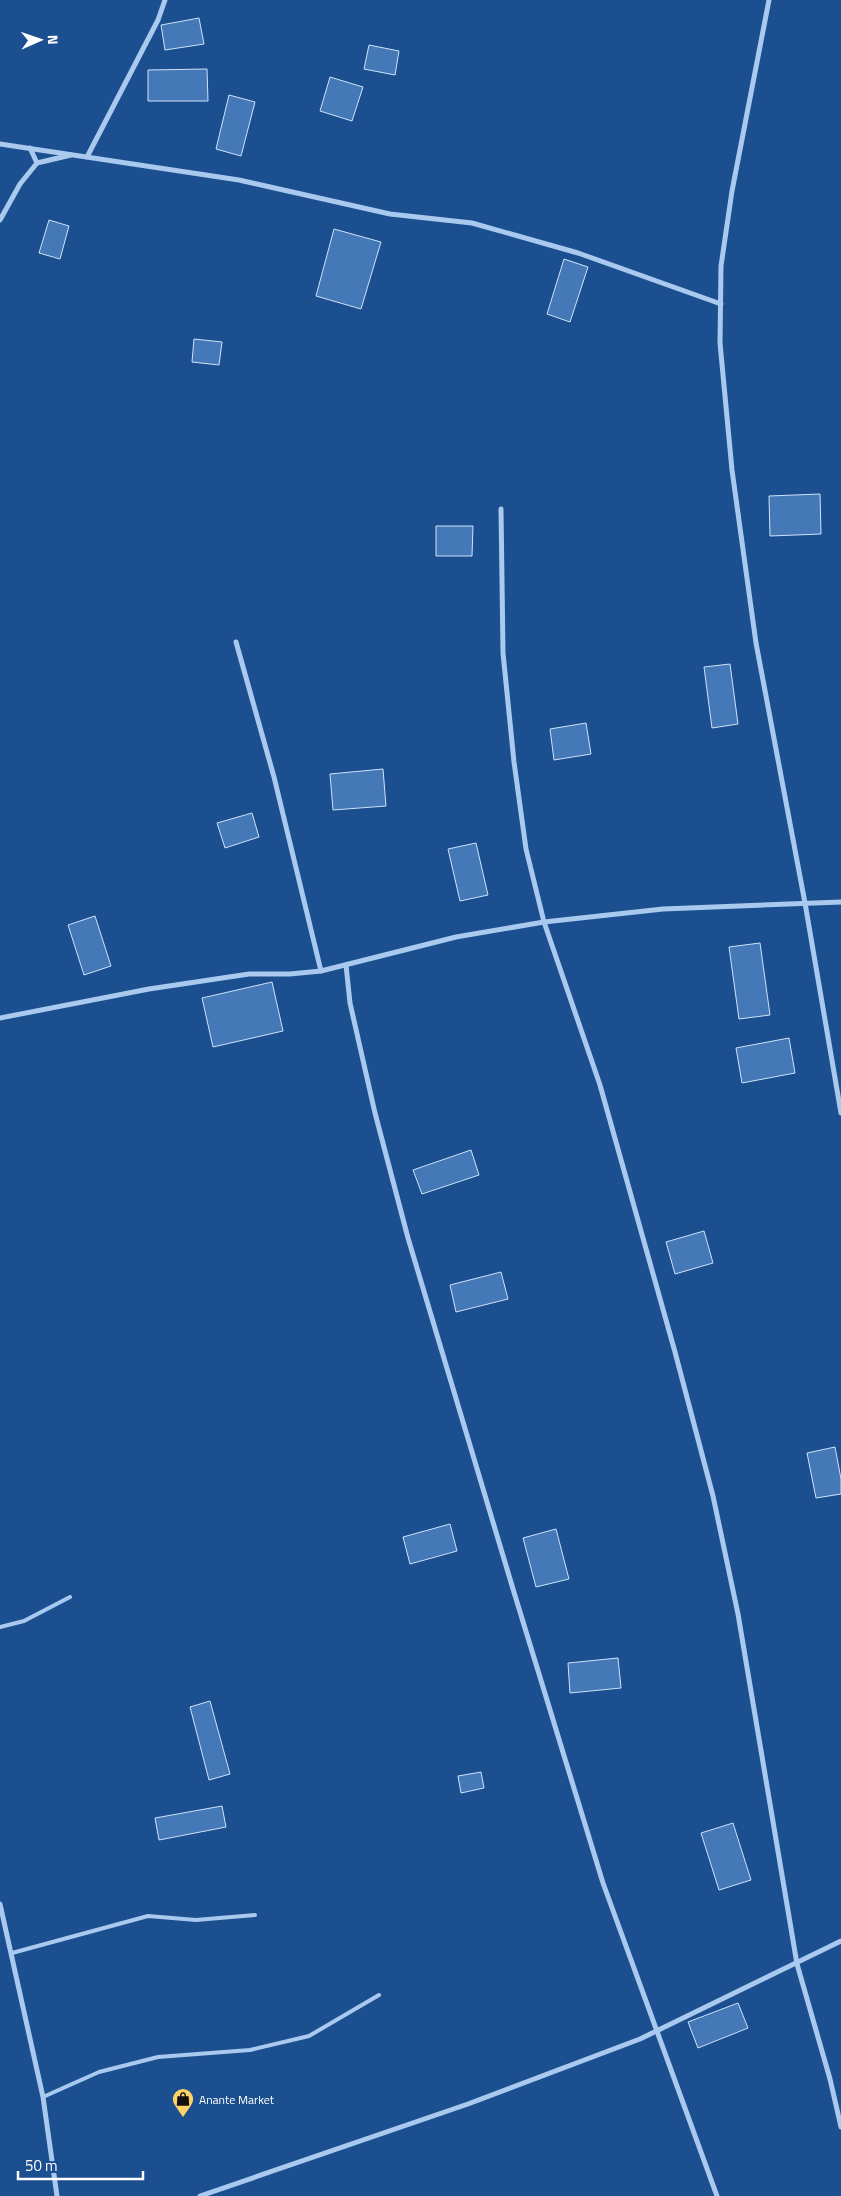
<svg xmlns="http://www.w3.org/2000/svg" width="841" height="2196" viewBox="0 0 841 2196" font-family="'Titillium Web',sans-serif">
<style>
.building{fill:#4478b7;stroke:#cfe3fa}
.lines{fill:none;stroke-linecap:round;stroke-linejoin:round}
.service{stroke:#a9c9ee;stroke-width:4}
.minor{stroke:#a9c9ee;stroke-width:5}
.labels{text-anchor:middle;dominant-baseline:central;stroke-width:4;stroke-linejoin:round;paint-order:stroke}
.poi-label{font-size:12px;fill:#fff;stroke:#1b4f8f;text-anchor:start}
</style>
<rect width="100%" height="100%" fill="#1b4f8f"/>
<g class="building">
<path d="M199 18 204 44 165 50 161 25Z"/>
<path d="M369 45 399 51 395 75 364 69Z"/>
<path d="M207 69 208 101H148V70Z"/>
<path d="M330 77 363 87 352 121 320 111Z"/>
<path d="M229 95 255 102 241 156 216 149Z"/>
<path d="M49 220 69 226 60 259 39 253Z"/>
<path d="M334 229 381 242 361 309 316 296Z"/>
<path d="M564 259 588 267 570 322 547 314Z"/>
<path d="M194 339 222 342 219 365 192 362Z"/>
<path d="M820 494 821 534 770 536 769 496Z"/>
<path d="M436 526H473L472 556H436Z"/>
<path d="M730 664 738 724 712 728 704 667Z"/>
<path d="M586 723 591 754 554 760 550 729Z"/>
<path d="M383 769 386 806 333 810 330 774Z"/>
<path d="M252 813 259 837 225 848 217 823Z"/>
<path d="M476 843 488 895 460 901 448 849Z"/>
<path d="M95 916 111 966 84 975 68 925Z"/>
<path d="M760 943 770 1015 739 1019 729 947Z"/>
<path d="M272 982 283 1031 213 1047 202 998Z"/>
<path d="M789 1038 795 1073 742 1083 736 1048Z"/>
<path d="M471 1150 479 1175 422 1194 413 1170Z"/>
<path d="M704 1231 713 1263 675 1274 666 1242Z"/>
<path d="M501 1272 508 1299 456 1312 450 1285Z"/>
<path d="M835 1447 841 1479V1494L816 1498 807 1453Z"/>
<path d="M450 1524 457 1551 410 1564 403 1537Z"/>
<path d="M556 1529 569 1579 536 1587 523 1538Z"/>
<path d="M618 1658 621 1688 570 1693 568 1663Z"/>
<path d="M210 1701 230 1774 209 1780 190 1707Z"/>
<path d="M481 1772 484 1788 461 1793 458 1776Z"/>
<path d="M222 1806 226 1827 159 1840 155 1818Z"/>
<path d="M733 1823 751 1880 719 1890 701 1833Z"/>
<path d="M738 2003 748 2028 698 2048 688 2022Z"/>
</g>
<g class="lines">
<g class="service">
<path d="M0 1627 24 1621 70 1597"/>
<path d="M12 1953 148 1916 196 1920 255 1915"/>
<path d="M43 2097 99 2072 158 2057 250 2050 309 2036 379 1995"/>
</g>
<g class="minor">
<path d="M769 0 732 191 721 266 720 343 732 470 756 643 805 903 841 1113"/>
<path d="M0 144 239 180 390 214 472 223 578 253 721 304"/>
<path d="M30 148 37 163"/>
<path d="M87 157 158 20 165 0"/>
<path d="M0 220 20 184 37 163 71 155"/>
<path d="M501 509 503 653 514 762 526 849 544 922 600 1085 675 1352 713 1496 738 1614 797 1964 830 2079 841 2127"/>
<path d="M236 642 274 777 321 971"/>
<path d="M346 965 350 1003 375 1113 408 1238 513 1589 603 1883 717 2196"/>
<path d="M0 1018 149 989 249 974H290L321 971 456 937 544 922 663 909 841 902"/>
<path d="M0 1904 43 2097 57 2196"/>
<path d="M200 2196 468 2104 640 2039 841 1941"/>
</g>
</g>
<defs>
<g id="shop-pin" transform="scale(1.125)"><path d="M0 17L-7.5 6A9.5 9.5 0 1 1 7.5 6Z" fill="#ffd166" stroke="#1b4f8f"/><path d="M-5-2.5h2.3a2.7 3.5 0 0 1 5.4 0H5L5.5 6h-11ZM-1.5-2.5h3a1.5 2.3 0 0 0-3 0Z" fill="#111"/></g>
</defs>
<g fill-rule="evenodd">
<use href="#shop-pin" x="183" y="2099"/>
</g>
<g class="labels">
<g class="poi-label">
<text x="199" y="2099">Anante Market</text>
</g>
</g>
<g transform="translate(40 40) rotate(88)" stroke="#1b4f8f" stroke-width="4" paint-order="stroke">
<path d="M0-4L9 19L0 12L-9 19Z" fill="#ffffff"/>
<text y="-8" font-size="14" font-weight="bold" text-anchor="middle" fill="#ffffff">N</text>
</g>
<path d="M18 2171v8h125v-8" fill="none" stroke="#ffffff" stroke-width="2.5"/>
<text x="25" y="2171" font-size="15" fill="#ffffff" stroke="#1b4f8f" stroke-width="4" paint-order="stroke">50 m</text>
</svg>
